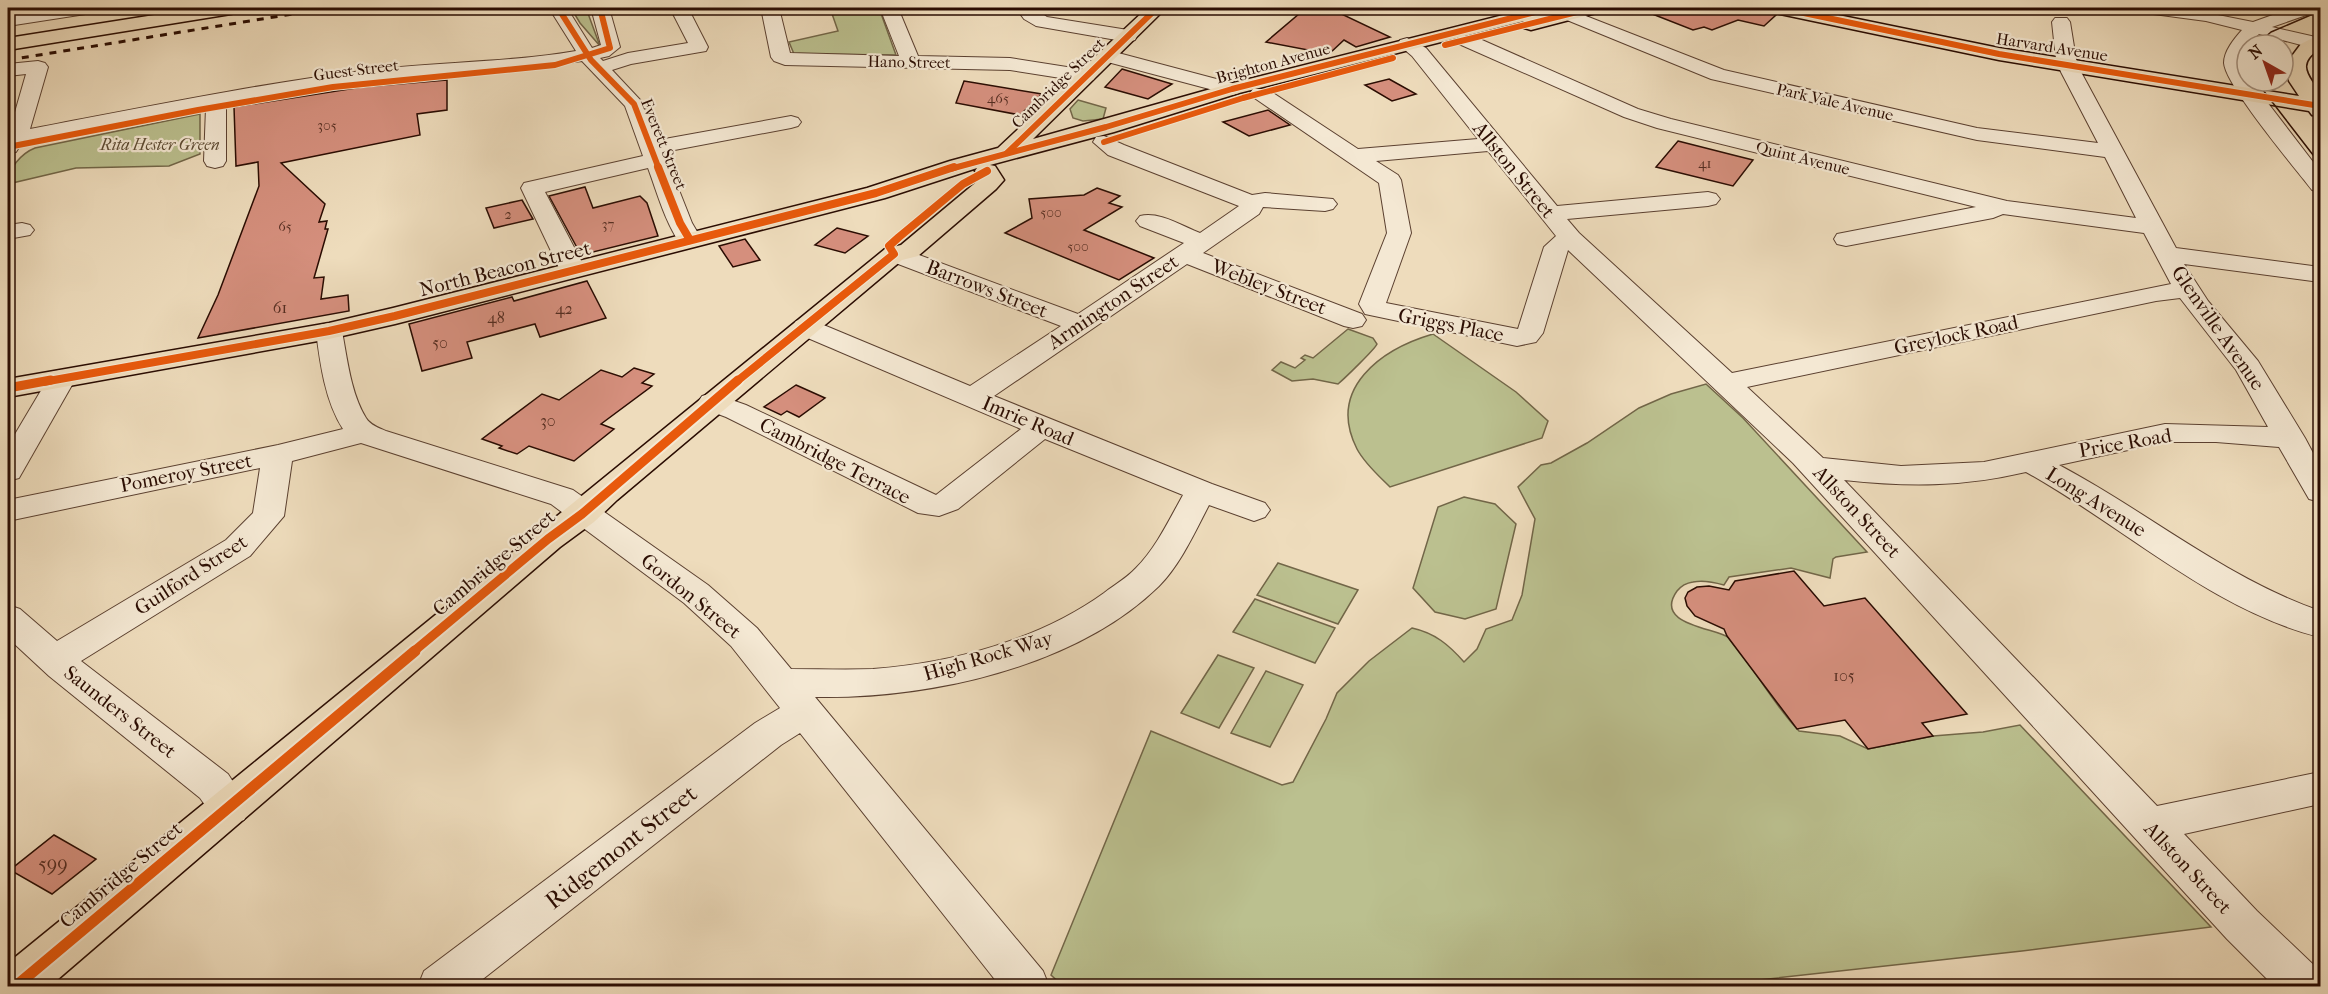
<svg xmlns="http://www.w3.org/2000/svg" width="2328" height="994" viewBox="0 0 2328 994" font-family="'IM FELL French Canon',serif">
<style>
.green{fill:#bbc08f;stroke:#726648;stroke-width:1.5}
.building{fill:#d58f7d;stroke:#2a0c02;stroke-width:1.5}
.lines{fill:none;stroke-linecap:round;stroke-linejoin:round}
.minor-casing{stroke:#5b4030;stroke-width:2}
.major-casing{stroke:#2a0c02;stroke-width:3}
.highway-casing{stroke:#2a0c02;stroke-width:3}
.minor{fill:#f4e8d3;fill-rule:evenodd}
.major{fill:#eedcbc;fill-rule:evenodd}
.highway{fill:#eedcbc;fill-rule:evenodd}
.tram{stroke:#2a0c02;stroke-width:1.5}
.rail{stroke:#2a0c02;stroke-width:3;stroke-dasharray:7 7;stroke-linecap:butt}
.cycleway-far3-casing{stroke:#f4e8d3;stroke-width:8}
.cycleway-far2-casing{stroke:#f4e8d3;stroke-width:10}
.cycleway-far1-casing{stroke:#f4e8d3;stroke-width:13}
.cycleway-casing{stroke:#f4e8d3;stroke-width:15}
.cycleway-far3{stroke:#e8590c;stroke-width:6}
.cycleway-far2{stroke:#e8590c;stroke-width:8}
.cycleway-far1{stroke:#e8590c;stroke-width:9}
.cycleway{stroke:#e8590c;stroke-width:11}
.labels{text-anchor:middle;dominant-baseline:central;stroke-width:4.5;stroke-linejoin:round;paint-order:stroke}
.far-number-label{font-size:14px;fill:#552d21}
.far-street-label{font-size:16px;fill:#2a0c02;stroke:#f4e8d3}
.far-park-label{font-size:16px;font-style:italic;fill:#5d4b33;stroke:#f4e8d3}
.number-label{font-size:16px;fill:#552d21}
.street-label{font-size:20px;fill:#2a0c02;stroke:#f4e8d3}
.near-number-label{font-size:20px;fill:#552d21}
.near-street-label{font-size:24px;fill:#2a0c02;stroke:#f4e8d3}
</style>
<rect width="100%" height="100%" fill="#eedcbc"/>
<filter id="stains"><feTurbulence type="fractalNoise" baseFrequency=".00333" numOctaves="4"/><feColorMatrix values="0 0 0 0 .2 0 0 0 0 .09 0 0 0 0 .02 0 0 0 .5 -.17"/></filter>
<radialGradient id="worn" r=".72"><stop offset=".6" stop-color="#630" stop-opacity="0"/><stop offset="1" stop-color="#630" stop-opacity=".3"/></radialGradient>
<g class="green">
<path d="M571 8H586L600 46 580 23Z"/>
<path d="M830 8H879L896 55 794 54 789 42 838 31Z"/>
<path d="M1078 100 1106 108 1103 119 1083 121 1073 118 1070 109Z"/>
<path d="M200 114V154L169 166 76 168 8 184C7 169 22 153 35 148Z"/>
<path d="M1348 329 1373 338 1377 344C1375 349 1345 378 1338 384L1313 379 1292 381 1272 370 1281 362 1295 368 1305 360 1301 358 1305 355 1313 358Z"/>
<path d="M1433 334 1516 392 1548 421 1542 438 1390 487C1379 476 1365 464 1357 449 1326 388 1382 349 1433 334Z"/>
<path d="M1706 384 1743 418 1867 552 1836 557 1833 559 1830 578 1791 568 1729 577 1724 585C1713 582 1704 580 1693 582 1686 583 1681 586 1677 591 1652 626 1719 628 1729 638 1754 667 1772 703 1799 731L1840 736 1868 749 1933 736 1983 732 2020 725 2211 927 2022 951 1704 986H1063L1051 975 1151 731 1282 785 1293 782 1326 719 1337 693 1369 661 1412 628C1435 633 1449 645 1464 662L1477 649 1486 629 1512 620 1522 595 1535 519 1518 487 1541 465 1551 463 1587 443 1639 408 1671 394Z"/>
<path d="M1464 497 1495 504 1516 524 1496 609 1465 619 1435 612 1413 588 1438 507Z"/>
<path d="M1278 563 1358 590 1338 624 1257 595Z"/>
<path d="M1255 599 1335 628 1315 663 1233 632Z"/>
<path d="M1218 655 1254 668 1219 728 1181 713Z"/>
<path d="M1266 671 1303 685 1270 747 1231 733Z"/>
</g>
<g class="building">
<path d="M1306 8H1329L1390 37 1356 47 1344 40 1329 54 1266 42Z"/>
<path d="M1637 8H1767L1765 11 1776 15 1764 26 1738 20 1712 30 1704 27 1693 30Z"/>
<path d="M1122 69 1172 84 1148 99 1105 87Z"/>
<path d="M1389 79 1416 94 1392 101 1365 85Z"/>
<path d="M447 80V110L417 114 420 135 281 163 325 204 319 222 327 221 325 229H328L314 278 324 277 321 299 348 295 349 311 198 338 218 295 259 186 258 162 236 166 234 107 362 87Z"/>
<path d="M964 81 1042 94 1020 115 956 103Z"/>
<path d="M1268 110 1290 125 1249 136 1223 122Z"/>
<path d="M1678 141 1737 156 1753 160 1733 186 1656 167Z"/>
<path d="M585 187 593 208 640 196 647 203 658 236 581 255 549 196Z"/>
<path d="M1097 188 1120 196 1109 203 1122 207 1084 230 1154 258 1119 280 1005 233 1032 218 1029 199 1084 195Z"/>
<path d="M522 200 533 219 494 228 486 208Z"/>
<path d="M837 228 868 236 845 253 815 245Z"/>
<path d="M745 239 760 260 733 267 719 246Z"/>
<path d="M587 281 606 318 540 337 535 324 467 342 472 358 422 371 409 324 512 297 514 301Z"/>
<path d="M634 368 654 374 642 383 652 386 601 424 614 429 574 461 529 446 517 454 499 448 502 446 482 439 542 394 559 400 601 370 622 377Z"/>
<path d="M796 385 825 398 799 417 787 411 781 415 764 407Z"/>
<path d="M1794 571 1824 606 1865 598 1967 714 1922 723 1933 736 1868 749 1845 720 1797 729 1727 636 1724 629 1695 616 1687 606 1685 598 1688 592 1697 587 1709 586 1729 590 1735 581Z"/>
<path d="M54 835 96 859 52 894 10 870Z"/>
</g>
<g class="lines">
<g class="minor-casing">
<g id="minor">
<path d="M60 8H101L98 12 92 13 8 26V16Z"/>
<path d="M549 8H567L592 48 601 45 591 8H609L620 47 609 56 600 58 603 61 628 53 688 43 670 8H688L708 47 706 51 631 64 612 70 644 104 659 140 791 116 798 118 801 122 798 126 791 128 664 152 692 223 702 240 699 245 690 247 681 245C665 222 658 195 648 168L545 192 586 270 582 275 573 278 564 275 560 270 521 188 524 183 643 156 625 106 582 61 512 70 362 83 226 104V161L223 166 215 168 207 166 204 161 206 108 21 144 16 152 8 153V132L11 126 26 74 8 76V64L38 61 45 63 48 67 30 129C141 108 251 85 362 71 433 62 505 63 576 51Z"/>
<path d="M761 8H779L790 53 899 56 880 8H898L918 56 1010 58 1086 70 1093 72 1096 76 1093 80 1086 82 1010 70 785 65 774 61 771 57Z"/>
<path d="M1016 8H1034L1047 17 1128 30 1135 32 1137 36 1135 40 1128 42 1036 26 1024 19Z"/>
<path d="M2137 8H2183L2253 22 2292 8H2318L2315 12 2272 27 2320 38V50L2259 34C2237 53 2247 57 2247 81H2251L2320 171V192L2312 190C2295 168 2225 85 2224 63 2224 51 2234 39 2242 30L2206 21 2146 13 2140 12Z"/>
<path d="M1568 9 1724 70 1977 128 2098 143 2061 72 2056 59 2052 22 2055 18H2067L2070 22 2076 59 2081 72 2176 248 2320 267V282L2184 264 2208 301 2258 361 2305 438 2320 466V502L2309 499 2279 447 2216 442H2165L2059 465C2148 512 2225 578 2320 611V637C2213 611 2122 525 2026 472 1962 487 1909 487 1844 480L2157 806 2320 772V804L2184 834 2257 911 2320 971V986H2274L2227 939 1793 463 1568 250 1543 333 1536 342 1517 346 1365 314 1359 304 1387 233 1379 183 1253 97 1250 93 1253 89H1267L1358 149 1478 139 1412 56 1398 44 1400 40 1407 38 1426 48 1557 206 1708 192 1716 194 1720 199 1716 204 1708 206 1567 219 1579 233 1732 373 2171 284 2144 233 2003 214 1993 218 1846 246 1837 244 1834 239 1837 234 1976 207 1657 128 1624 117 1459 44 1457 40 1459 36H1473L1638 109 1671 119 2007 201 2136 218 2105 157 1977 140 1711 79 1562 18 1559 14 1562 10ZM1488 151 1556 236 1544 247 1518 329 1386 303 1411 233 1401 180 1398 175 1376 161ZM2180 298 2236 370 2268 427 2165 424 1984 462 1901 466 1823 458 1747 387 2156 301Z"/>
<path d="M1107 50 1239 85 1242 89 1239 93 1232 95 1100 60 1097 56 1100 52Z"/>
<path d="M1104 136 1124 145 1252 195 1265 193 1333 199 1337 204 1333 209 1325 211 1263 207 1259 214 1203 253 1362 314 1366 320 1362 326 1353 328 1344 326 1187 264 994 396 1212 484 1265 503 1270 510 1265 517 1254 521 1209 505C1195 532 1180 565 1159 586 1075 668 928 699 815 697L1043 971 1049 986H1000L800 733 781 745 474 986H418L424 971 755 723 780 708 731 646 684 603 551 504 361 443 292 461 284 516 250 556 81 661 228 774 250 808 244 820C218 829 214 817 200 798L49 676 8 638V605L20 609 57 641 226 540 253 513 260 468 8 521V500L278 445 343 429C325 401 320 363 316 331L320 325 329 323 338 325 342 331C347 358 351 394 366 418 370 425 379 428 386 431L573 490 708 585 757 628 791 669C818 669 846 670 873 669 952 663 1039 640 1104 593 1114 585 1127 578 1136 568 1156 548 1169 520 1183 495L1045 439 958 509 939 516 918 513 726 417 702 408 698 402 702 396 712 393 746 405 936 495 1021 429 796 333 792 327 796 321 805 319 814 321 970 386 1061 326 885 259 882 254 885 249 894 247 903 249 1078 314 1184 243 1140 226 1136 221 1140 216C1159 211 1182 226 1200 233L1239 206 1108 155 1093 142 1096 137Z"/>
<path d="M22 223 30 225 34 230 30 235 8 239V225Z"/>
<path d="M62 370 72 372 76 378 19 478 8 481V446L52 372Z"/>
</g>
</g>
<g class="major-casing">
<g id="major">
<path d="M1147 8H1166L1033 139 1225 85 1531 8H1560L1558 11 1573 8H1602L1600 12 1531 30 1524 28 1521 24 1524 21 1239 93 1114 132 990 165 995 166 1004 180 996 189 918 256 902 260 617 500 594 522 560 547 50 986H8V963L885 249 901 245 980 179 975 171 977 168 885 198 395 324 329 339 8 397V379L329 323 393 308 867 188 950 161 998 148Z"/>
<path d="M1771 8H1804L1999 48 2299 96 2289 81 2286 64 2301 44 2320 34V48C2291 68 2315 78 2320 97 2322 102 2320 111 2320 116L2312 115 2309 111 1999 60 1780 14 1773 12Z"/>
</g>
</g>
<g class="highway-casing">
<path id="highway" d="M199 8H240L238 12 231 14 8 50V38Z"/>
</g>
<use href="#minor" class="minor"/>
<use href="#major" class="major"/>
<use href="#highway" class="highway"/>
<g class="tram">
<path d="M2256 45 2271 32 2320 11"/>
<path d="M2256 81 2320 164"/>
</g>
<path class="rail" d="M8 60 330 8"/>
<g class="cycleway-far3-casing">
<g id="cycleway-far3">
<path d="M558 8 591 60 634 104 659 169"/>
<path d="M1780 8 1999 54 2320 106"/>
<path d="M1445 45 1593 8"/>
<path d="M1104 142 1243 98 1393 58"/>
<path d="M8 147 198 110 333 87 555 65 610 48 600 8"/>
<path d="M1007 153 1157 8"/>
<path d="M950 169 1106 127 1232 89 1551 8"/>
</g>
</g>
<g class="cycleway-far2-casing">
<g id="cycleway-far2">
<path d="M658 167 680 223 690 240"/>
<path d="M43 382 329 331 395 316 876 193 954 167"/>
<path d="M736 382 894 254 889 246 899 237 963 184 987 171"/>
</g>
</g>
<g class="cycleway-far1-casing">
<g id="cycleway-far1">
<path d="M8 388 51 380"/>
<path d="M413 652 548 539 582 514 738 380"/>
</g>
</g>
<g class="cycleway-casing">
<path id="cycleway" d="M16 986 415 651"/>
</g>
<use href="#cycleway-far3" class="cycleway-far3"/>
<use href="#cycleway-far2" class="cycleway-far2"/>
<use href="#cycleway-far1" class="cycleway-far1"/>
<use href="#cycleway" class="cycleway"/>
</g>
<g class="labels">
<g class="far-number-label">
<text x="998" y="98">465</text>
<text x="327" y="125">305</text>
<text x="1705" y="163">41</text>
<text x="1051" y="212">500</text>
<text x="508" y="214">2</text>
<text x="608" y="224">37</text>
<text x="285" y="226">65</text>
<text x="1078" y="246">500</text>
</g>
<g class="far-street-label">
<text transform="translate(2052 47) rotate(9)">Harvard Avenue</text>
<text transform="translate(909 62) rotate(1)">Hano Street</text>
<text transform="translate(1273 63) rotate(-15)">Brighton Avenue</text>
<text transform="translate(356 70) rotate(-7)">Guest Street</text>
<text transform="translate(1058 83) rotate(-44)">Cambridge Street</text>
<text transform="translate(1835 102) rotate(13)">Park Vale Avenue</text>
<text transform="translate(664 144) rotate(68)">Everett Street</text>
<text transform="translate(1803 158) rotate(14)">Quint Avenue</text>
</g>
<g class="far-park-label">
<text x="160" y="144">Rita Hester Green</text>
</g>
<g class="number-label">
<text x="280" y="307">61</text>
<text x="564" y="308">42</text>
<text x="496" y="317">48</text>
<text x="440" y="342">50</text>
<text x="548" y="420">30</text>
<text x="1844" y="675">105</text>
</g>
<g class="street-label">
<text transform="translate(1514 170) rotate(51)">Allston Street</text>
<text transform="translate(505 269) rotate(-14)">North Beacon Street</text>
<text transform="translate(1269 287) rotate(21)">Webley Street</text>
<text transform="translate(987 289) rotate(21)">Barrows Street</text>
<text transform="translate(1113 302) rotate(-34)">Armington Street</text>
<text transform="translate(1451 325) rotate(11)">Griggs Place</text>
<text transform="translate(2218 328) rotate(55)">Glenville Avenue</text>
<text transform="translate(1956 335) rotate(-12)">Greylock Road</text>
<text transform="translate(1028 421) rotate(23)">Imrie Road</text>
<text transform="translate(2125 443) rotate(-10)">Price Road</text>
<text transform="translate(835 461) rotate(27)">Cambridge Terrace</text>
<text transform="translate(186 473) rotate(-11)">Pomeroy Street</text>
<text transform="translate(2096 502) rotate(32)">Long Avenue</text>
<text transform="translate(1857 512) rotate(47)">Allston Street</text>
<text transform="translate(494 563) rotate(-40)">Cambridge Street</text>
<text transform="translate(191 575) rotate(-33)">Guilford Street</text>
<text transform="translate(691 596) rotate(39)">Gordon Street</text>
<text transform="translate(988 656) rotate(-16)">High Rock Way</text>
<text transform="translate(120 712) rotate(38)">Saunders Street</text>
<text transform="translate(2188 868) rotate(47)">Allston Street</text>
<text transform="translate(121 875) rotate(-40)">Cambridge Street</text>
</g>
<g class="near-number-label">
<text x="53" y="864">599</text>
</g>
<g class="near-street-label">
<text transform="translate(621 847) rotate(-38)">Ridgemont Street</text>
</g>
</g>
<rect width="2328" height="994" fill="none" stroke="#eedcbc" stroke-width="30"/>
<rect x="9" y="9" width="2310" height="976" fill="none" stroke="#2a0c02" stroke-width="3"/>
<rect x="15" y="15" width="2298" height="964" fill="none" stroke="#2a0c02" stroke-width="1.5"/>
<g transform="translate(2265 63) rotate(320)"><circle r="28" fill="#f4e8d3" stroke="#a3907f" stroke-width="1.5"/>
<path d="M0-4.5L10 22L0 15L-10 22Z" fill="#8f2418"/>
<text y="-9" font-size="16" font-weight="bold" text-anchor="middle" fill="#2a0c02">N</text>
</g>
<rect width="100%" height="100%" filter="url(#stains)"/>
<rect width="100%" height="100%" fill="url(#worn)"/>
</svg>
